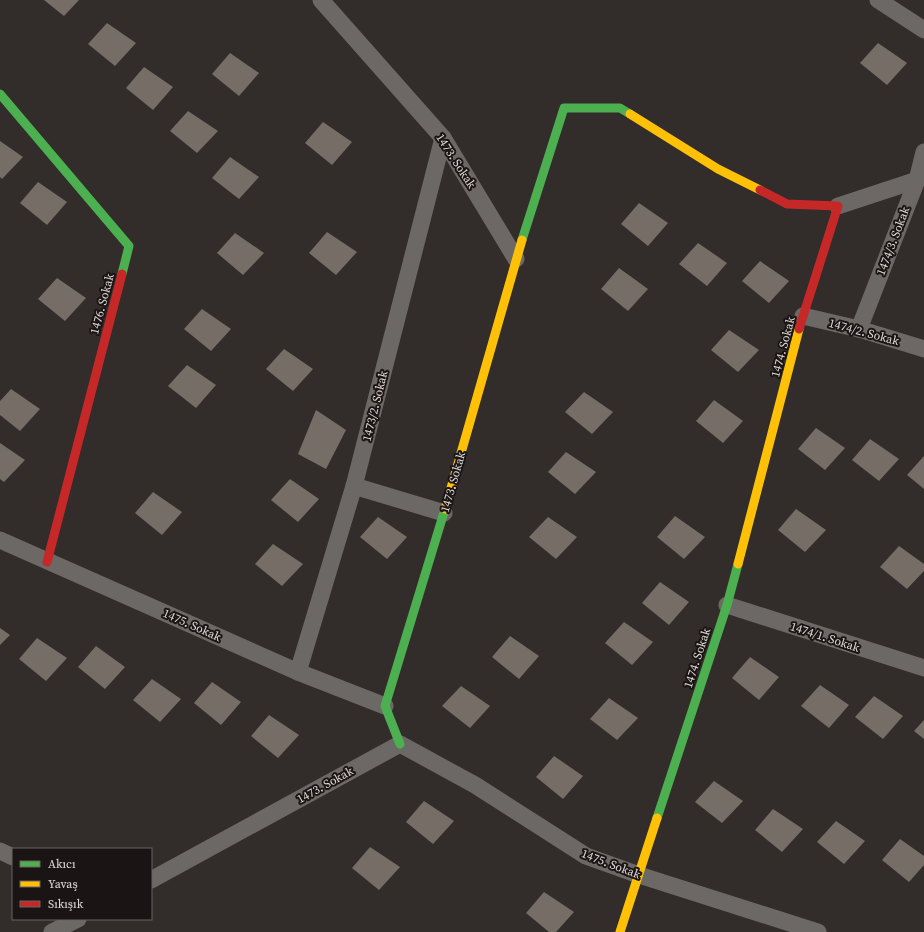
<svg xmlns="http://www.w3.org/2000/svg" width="924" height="932" viewBox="0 0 924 932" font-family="'Source Serif 4',serif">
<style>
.building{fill:#756d66}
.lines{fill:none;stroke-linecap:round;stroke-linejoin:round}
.street{stroke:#6c6866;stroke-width:17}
.fast{stroke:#4caf50;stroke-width:9}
.slow{stroke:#ffc107;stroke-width:9}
.jam{stroke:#c62828;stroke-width:9}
.labels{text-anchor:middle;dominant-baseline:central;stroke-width:4;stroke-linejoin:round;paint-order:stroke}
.street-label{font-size:12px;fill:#e0d9d7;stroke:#1a1514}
</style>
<rect width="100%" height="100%" fill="#322d2b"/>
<g class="building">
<path d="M44 0H79L64 16Z"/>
<path d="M107 23 136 43 115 66 88 44Z"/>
<path d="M878 43 907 63 887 85 860 63Z"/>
<path d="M230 53 259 73 239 96 212 74Z"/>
<path d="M144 67 173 87 153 110 126 88Z"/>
<path d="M188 111 218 131 197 153 170 131Z"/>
<path d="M323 122 352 142 332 165 305 143Z"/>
<path d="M0 141 23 157 2 179 0 177Z"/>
<path d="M230 157 259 177 239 199 212 178Z"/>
<path d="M38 182 67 202 47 225 20 203Z"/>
<path d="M639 203 668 223 648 246 621 224Z"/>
<path d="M327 232 357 252 336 275 309 253Z"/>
<path d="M235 233 264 253 243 275 217 253Z"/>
<path d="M698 243 727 263 707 286 679 264Z"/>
<path d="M760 261 789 281 769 303 742 281Z"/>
<path d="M619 268 648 289 628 311 601 289Z"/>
<path d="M57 278 86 298 65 321 38 299Z"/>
<path d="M202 309 231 329 211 351 184 329Z"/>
<path d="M729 330 759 350 738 372 711 350Z"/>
<path d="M284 349 313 369 293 391 266 369Z"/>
<path d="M187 365 216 385 196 408 168 386Z"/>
<path d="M11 389 40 409 20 431 0 415V401Z"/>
<path d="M584 392 613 412 592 434 565 412Z"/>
<path d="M714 400 743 421 723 443 696 421Z"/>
<path d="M316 410 346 430 326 469 298 454Z"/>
<path d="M816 428 845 448 825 470 798 449Z"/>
<path d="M870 439 899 459 879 481 852 460Z"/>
<path d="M0 443 25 460 4 482 0 479Z"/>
<path d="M566 452 596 472 575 494 548 472Z"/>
<path d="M924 456V489L907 475Z"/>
<path d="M290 479 319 499 298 522 271 500Z"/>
<path d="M153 492 182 512 162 535 135 513Z"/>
<path d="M796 509 826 530 805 552 778 530Z"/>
<path d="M675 516 705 537 684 559 657 537Z"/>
<path d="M378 517 407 537 387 559 360 537Z"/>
<path d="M548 517 577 537 556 559 529 537Z"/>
<path d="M273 544 303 564 282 586 255 564Z"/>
<path d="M899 546 924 564V571L907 589 880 567Z"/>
<path d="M660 582 689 602 669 625 642 603Z"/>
<path d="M624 622 653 642 632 665 605 643Z"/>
<path d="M0 628 10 635 0 645Z"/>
<path d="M510 636 539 656 519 679 492 657Z"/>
<path d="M37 638 67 658 46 681 19 659Z"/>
<path d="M96 646 125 667 105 689 78 667Z"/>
<path d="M750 657 779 677 759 700 732 678Z"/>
<path d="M152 679 181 699 160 722 133 700Z"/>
<path d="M212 682 241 702 221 725 194 703Z"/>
<path d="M820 685 849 705 829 728 801 706Z"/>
<path d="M461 686 490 706 470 728 442 706Z"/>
<path d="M874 696 903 716 883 739 855 717Z"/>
<path d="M609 698 638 718 617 740 590 719Z"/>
<path d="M269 715 299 735 278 758 251 736Z"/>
<path d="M924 720V739L914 731Z"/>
<path d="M554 756 583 776 563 799 536 777Z"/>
<path d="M714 781 743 801 722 823 695 802Z"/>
<path d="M424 801 454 821 433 844 406 822Z"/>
<path d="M773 809 803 829 782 852 755 830Z"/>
<path d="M836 821 865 841 844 864 817 842Z"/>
<path d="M900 839 924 856V865L909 882 882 860Z"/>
<path d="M370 847 400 867 379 890 352 868Z"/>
<path d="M544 892 574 912 556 932H549L526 913Z"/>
</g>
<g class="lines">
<g class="street">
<path d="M321 0 443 138 516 259"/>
<path d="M878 0 924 30"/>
<path d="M838 206 917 180"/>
<path d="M803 316 859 329 924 349"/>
<path d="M859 329 917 180 924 152"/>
<path d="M354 486 444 513"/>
<path d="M0 540 298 672 385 706"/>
<path d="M727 605 924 668"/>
<path d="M298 672 354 486 443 138"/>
<path d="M0 851 13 857"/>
<path d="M151 880 400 744 475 785 586 856 639 875 818 932"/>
<path d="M52 932 78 919"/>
</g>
<g class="fast">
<path d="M0 94 129 246 122 274"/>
<path d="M522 240 564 108H620L630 114"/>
<path d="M400 744 385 706 445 509"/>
<path d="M657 818 727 605 738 564"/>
</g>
<g class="slow">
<path d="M630 114 718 169 760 190"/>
<path d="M445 509 522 240"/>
<path d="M738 564 799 329"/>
<path d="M620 932 657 818"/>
</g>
<g class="jam">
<path d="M760 190 787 204 838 206 799 329"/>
<path d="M47 562 122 274"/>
</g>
</g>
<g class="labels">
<g class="street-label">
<text transform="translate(456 161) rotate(57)">1473. Sokak</text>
<text transform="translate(893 241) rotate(-69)">1474/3. Sokak</text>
<text transform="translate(102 304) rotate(-75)">1476. Sokak</text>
<text transform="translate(864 332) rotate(15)">1474/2. Sokak</text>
<text transform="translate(783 347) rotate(-75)">1474. Sokak</text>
<text transform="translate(375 406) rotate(-76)">1473/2. Sokak</text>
<text transform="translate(453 482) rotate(-74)">1473. Sokak</text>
<text transform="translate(192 625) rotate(24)">1475. Sokak</text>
<text transform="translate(825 637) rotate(18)">1474/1. Sokak</text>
<text transform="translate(697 658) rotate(-72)">1474. Sokak</text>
<text transform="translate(325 785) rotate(-29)">1473. Sokak</text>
<text transform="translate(611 864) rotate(21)">1475. Sokak</text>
</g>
</g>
<rect x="12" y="848" width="140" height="72" fill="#1a1514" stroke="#696362"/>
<rect x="20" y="861" width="20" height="6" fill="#4caf50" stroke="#696362"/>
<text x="48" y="868" font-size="12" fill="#e0d9d7">Akıcı</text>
<rect x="20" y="881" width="20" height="6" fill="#ffc107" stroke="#696362"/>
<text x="48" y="888" font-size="12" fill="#e0d9d7">Yavaş</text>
<rect x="20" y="901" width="20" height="6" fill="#c62828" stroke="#696362"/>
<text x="48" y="908" font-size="12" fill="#e0d9d7">Sıkışık</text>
</svg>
